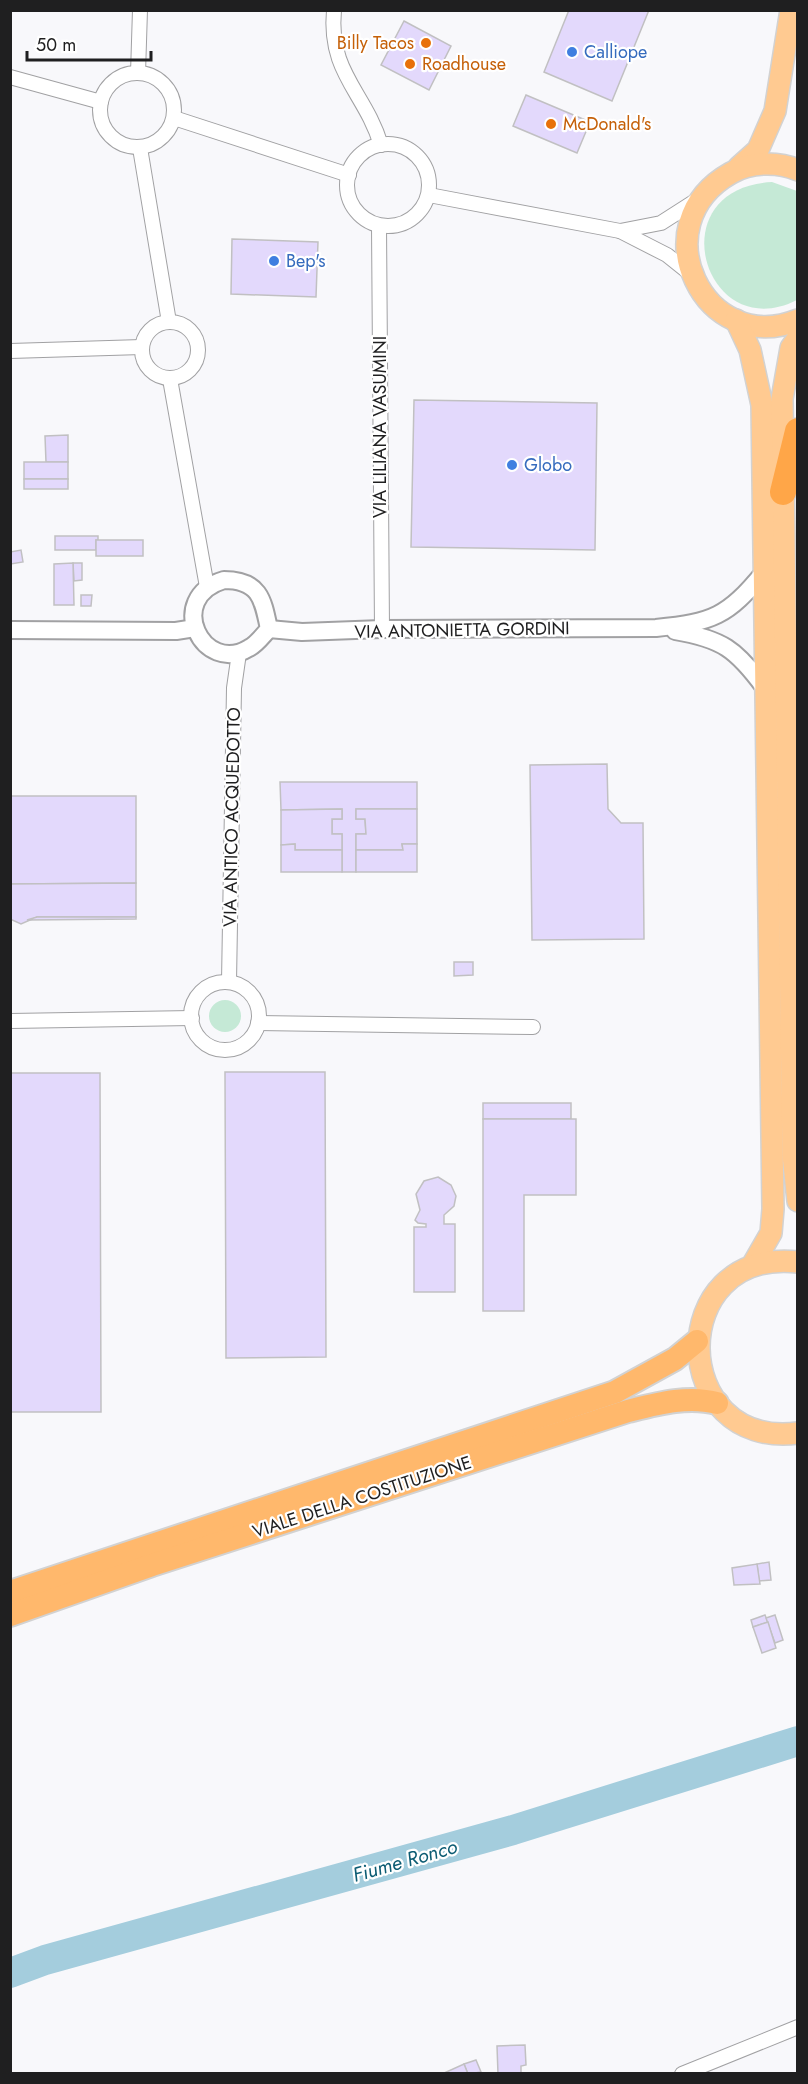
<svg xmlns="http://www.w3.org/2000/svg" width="808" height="2084" viewBox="0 0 808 2084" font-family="Jost,sans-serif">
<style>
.green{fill:#c5e9d6}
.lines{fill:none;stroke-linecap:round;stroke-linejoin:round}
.river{stroke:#a4cddd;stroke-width:30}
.building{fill:#e3d9fc;stroke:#c1c0c2;stroke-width:1.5}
.minor-casing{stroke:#a1a1a3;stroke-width:16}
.tertiary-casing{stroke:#a1a1a3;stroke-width:20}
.primary-casing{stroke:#d2d2d2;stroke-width:24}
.trunk-casing{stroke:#d2d2d2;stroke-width:26}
.motorway-casing{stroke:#d2d2d2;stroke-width:28}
.minor{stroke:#fff;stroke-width:14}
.tertiary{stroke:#fff;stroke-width:16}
.primary{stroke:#ffca91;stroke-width:21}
.trunk{stroke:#ffb86c;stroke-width:22}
.motorway{stroke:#ffa648;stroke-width:26}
.food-dot{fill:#e8710a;stroke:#fff;stroke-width:2}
.shop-dot{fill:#3f7fe0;stroke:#fff;stroke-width:2}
.labels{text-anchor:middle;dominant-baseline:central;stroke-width:4.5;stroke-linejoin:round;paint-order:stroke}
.food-label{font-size:18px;fill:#c56008;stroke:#fff;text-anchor:start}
.shop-label{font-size:18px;fill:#366cbe;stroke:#fff;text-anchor:start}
.street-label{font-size:18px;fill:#1f1f20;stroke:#fff}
.water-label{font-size:20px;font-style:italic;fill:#0c5c73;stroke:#fff}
</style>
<rect width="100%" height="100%" fill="#f8f8fb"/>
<g class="green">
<path d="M772 182 797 191V300C704 347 657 188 772 182Z"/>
<circle cx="225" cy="1016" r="16"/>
</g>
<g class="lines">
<path class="river" d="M10 1973 45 1960 513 1830 798 1741"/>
</g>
<g class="building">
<path d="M569 10H649L612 101 544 72Z"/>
<path d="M404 21 451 46 429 90 381 65Z"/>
<path d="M526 95 590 122 577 153 513 126Z"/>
<path d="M232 239 318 242 316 297 231 294Z"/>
<path d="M414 400 597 403 595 550 411 547Z"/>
<path d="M68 435V462H46L45 436Z"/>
<rect x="24" y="462" width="44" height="17"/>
<rect x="24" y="479" width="44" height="10"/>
<path d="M55 536H98V540H96V550H55Z"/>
<rect x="96" y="540" width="47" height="16"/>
<path d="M21 550 23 562 11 564 10 552Z"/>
<path d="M73 563H82V580L74 581Z"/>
<path d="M73 563 74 605H54V564Z"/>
<path d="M81 595H92L91 606H81Z"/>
<path d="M607 764 608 809 621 823H643L644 939 532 940 530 765Z"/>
<path d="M280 782H417V809H356V819H365L366 834H356V872H342V834H332V819H342V809L281 810Z"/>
<path d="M10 796H136V883L10 884Z"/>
<path d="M342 809V819H332V834H342V850H295V844L281 845V810Z"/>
<path d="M356 809H417V844H402L403 850H356V834H366L365 819H356Z"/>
<path d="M295 844V850H342V872H281V845Z"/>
<path d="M402 844H417V872H356V850H403Z"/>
<path d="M136 883V917H37L21 924 10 919V884Z"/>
<path d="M37 917H136V919L27 920Z"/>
<path d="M454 962H473V975L454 976Z"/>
<path d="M225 1072H325L326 1357 226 1358Z"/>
<path d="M10 1073H100L101 1412H10Z"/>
<rect x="483" y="1103" width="88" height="16"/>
<path d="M483 1119H576V1195H524V1311H483Z"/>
<path d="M438 1177 451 1185 456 1196 454 1206 444 1215V1224H455V1292H414V1227H426V1224L418 1223 415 1220 420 1210 416 1194 424 1181Z"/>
<path d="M769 1562 771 1580 759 1581 757 1564Z"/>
<path d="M757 1564 760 1584 734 1585 732 1568Z"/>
<path d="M765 1615 768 1622 753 1627 751 1620Z"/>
<path d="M775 1615 783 1640 775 1643 766 1618Z"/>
<path d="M768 1622 776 1648 762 1653 753 1627Z"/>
<path d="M525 2045 526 2065 521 2066V2074H498L497 2046Z"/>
<path d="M476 2060 481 2072 468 2074 464 2064Z"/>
<path d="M464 2064 468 2074H442Z"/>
</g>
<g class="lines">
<g class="minor-casing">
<g id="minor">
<path d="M334 10C328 73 365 92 381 145"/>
<circle cx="137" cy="110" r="37"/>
<path d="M138 73 140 10"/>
<path d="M10 77 101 102"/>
<path d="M174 118 349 175"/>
<circle cx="388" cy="185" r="41"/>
<path d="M140 148 169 322"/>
<path d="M429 195 620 231 667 255 692 275"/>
<path d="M379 226 382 629"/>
<path d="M620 231 661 223 700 198"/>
<circle cx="170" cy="350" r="28"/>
<path d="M10 351 142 347"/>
<path d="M170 379 207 587"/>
<path d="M229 982 234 688 239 653"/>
<circle cx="225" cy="1016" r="34"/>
<path d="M10 1021 192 1018"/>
<path d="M258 1023 533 1027"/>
<path d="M682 2074 798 2027"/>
</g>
</g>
<g class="tertiary-casing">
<g id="tertiary">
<path d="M224 580C260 580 263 600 269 629 263 635 257 644 249 648 203 676 164 598 224 580Z"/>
<path d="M269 629 302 632 382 629 656 628C713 622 727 617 764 572"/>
<path d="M10 630 176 631 195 628"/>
<path d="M675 631C722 639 736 649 764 687"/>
</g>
</g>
<g class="primary-casing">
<g id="primary">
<path d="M739 167 758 150 775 111 791 10"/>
<path d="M798 170C777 161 750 162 731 173 640 224 704 358 798 320"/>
<path d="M736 320 750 350 762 405 773 1209 771 1233 752 1266"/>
<path d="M798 338 791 348 782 399 793 1155 798 1201"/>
<path d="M798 1262C664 1247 668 1450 798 1433"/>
</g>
</g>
<g class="trunk-casing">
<g id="trunk">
<path d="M10 1592 615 1392 675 1359 697 1341"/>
<path d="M10 1615 152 1565 628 1411C656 1404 688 1395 717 1403"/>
</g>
</g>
<g class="motorway-casing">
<path id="motorway" d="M783 492 798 431"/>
</g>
<use href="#minor" class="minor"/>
<use href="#tertiary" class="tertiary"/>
<use href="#primary" class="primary"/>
<use href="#trunk" class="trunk"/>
<use href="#motorway" class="motorway"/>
</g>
<g class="food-dot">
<circle cx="426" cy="43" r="6"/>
<circle cx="410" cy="64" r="6"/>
<circle cx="551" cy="124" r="6"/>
</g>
<g class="shop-dot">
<circle cx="572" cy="52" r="6"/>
<circle cx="274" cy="261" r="6"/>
<circle cx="512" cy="465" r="6"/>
</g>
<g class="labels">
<g class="food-label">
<text x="414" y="43" text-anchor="end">Billy Tacos</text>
<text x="422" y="64">Roadhouse</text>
<text x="563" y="124">McDonald's</text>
</g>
<g class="shop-label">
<text x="584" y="52">Calliope</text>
<text x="286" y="261">Bep's</text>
<text x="524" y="465">Globo</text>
</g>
<g class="street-label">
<text transform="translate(380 427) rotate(-90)">VIA LILIANA VASUMINI</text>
<text transform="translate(462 630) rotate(-1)">VIA ANTONIETTA GORDINI</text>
<text transform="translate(232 817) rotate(-89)">VIA ANTICO ACQUEDOTTO</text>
<text transform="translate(362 1497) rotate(-18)">VIALE DELLA COSTITUZIONE</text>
</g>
<g class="water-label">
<text transform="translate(405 1861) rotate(-16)">Fiume Ronco</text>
</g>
</g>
<rect width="808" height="2084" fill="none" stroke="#1f1f20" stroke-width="24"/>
<path d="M27 51v9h124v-9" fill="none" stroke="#1f1f20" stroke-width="3"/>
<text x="36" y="51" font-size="18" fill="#1f1f20" stroke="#ffffff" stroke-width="4.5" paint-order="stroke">50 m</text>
</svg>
